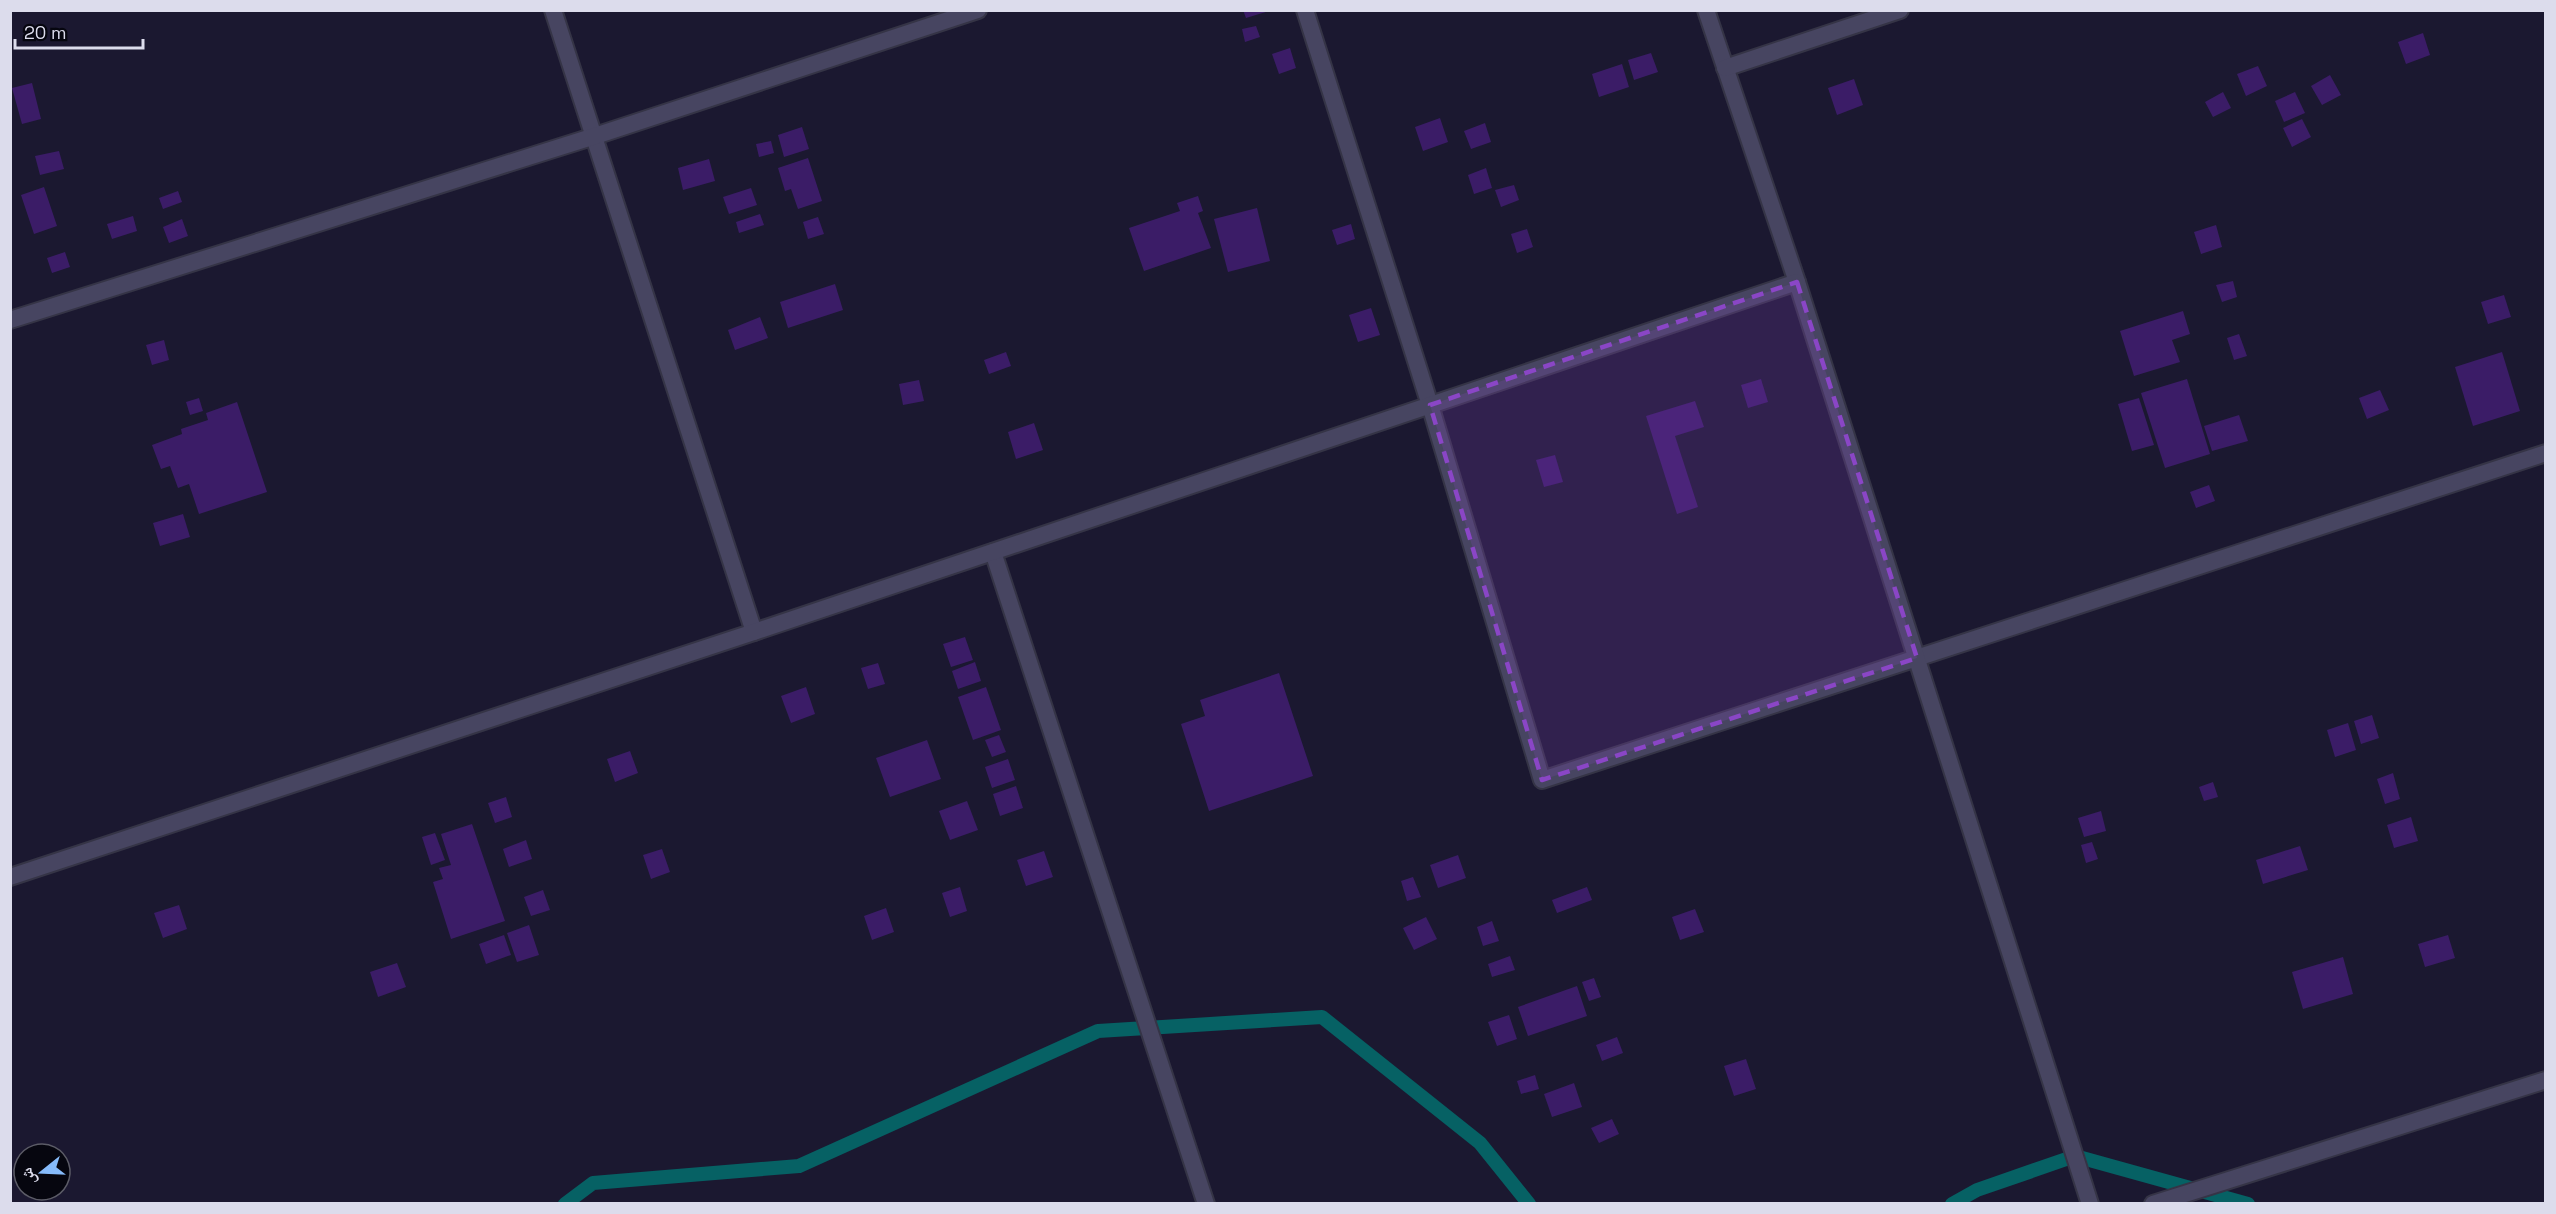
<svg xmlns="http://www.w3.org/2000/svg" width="2556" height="1214" viewBox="0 0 2556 1214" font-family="'Space Grotesk','Noto Naskh Arabic',sans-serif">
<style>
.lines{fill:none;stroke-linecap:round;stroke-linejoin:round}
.stream{stroke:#066164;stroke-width:14}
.building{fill:#3b1c67}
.minor-casing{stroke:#353446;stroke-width:20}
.minor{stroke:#474561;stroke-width:16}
.marked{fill:#8a46c6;fill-opacity:0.2;stroke:#8a46c6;stroke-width:4.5;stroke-dasharray:12 8;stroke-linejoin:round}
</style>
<rect width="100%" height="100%" fill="#1b1830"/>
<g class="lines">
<g class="stream">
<path d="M565 1204 593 1183 799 1166 1098 1031 1322 1017 1480 1143 1529 1204"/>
<path d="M1952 1204 1977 1190 2075 1156 2248 1204"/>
</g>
</g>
<g class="building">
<path d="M1243 10H1269V11L1246 18Z"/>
<path d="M1256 26 1260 37 1245 42 1242 29Z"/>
<path d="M2423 33 2430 55 2406 64 2398 42Z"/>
<path d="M1290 48 1296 68 1279 74 1272 54Z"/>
<path d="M1651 53 1658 72 1634 80 1628 60Z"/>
<path d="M1622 64 1629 87 1599 97 1592 74Z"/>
<path d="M2258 66 2267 86 2246 96 2237 74Z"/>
<path d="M2330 75 2341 95 2322 105 2311 86Z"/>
<path d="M1854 79 1863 105 1837 115 1828 88Z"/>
<path d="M32 83 41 119 22 124 12 88Z"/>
<path d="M2223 92 2231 108 2213 117 2205 102Z"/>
<path d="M2295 92 2305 113 2284 122 2275 101Z"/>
<path d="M1440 118 1448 142 1423 151 1415 127Z"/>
<path d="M2302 119 2311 137 2292 147 2283 128Z"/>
<path d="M1485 123 1491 142 1471 149 1464 131Z"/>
<path d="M802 127 809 149 784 157 778 135Z"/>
<path d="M771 141 774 153 759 157 756 144Z"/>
<path d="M59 151 64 169 40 175 35 156Z"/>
<path d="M808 158 822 201 798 209 791 189 785 191 778 168Z"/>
<path d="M709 159 715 181 683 190 678 168Z"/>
<path d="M1486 168 1492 188 1474 194 1468 175Z"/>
<path d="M1514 185 1519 200 1501 207 1495 190Z"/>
<path d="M44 187 57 226 34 234 21 195Z"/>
<path d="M751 188 757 205 729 214 723 197Z"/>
<path d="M178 191 182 202 163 209 159 198Z"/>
<path d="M1198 196 1203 211 1198 213 1211 248 1144 271 1129 228 1180 211 1177 203Z"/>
<path d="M1257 208 1270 261 1228 272 1214 219Z"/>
<path d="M760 214 764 225 739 233 736 222Z"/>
<path d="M133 216 137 231 112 239 107 224Z"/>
<path d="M818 217 824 234 808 239 803 222Z"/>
<path d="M182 219 188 236 169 243 163 227Z"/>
<path d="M1351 224 1355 239 1337 245 1332 230Z"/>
<path d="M2216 225 2222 247 2201 254 2194 232Z"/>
<path d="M1527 229 1533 247 1517 253 1511 234Z"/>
<path d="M65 252 70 267 52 273 47 258Z"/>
<path d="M2233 281 2237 297 2222 302 2216 285Z"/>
<path d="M835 284 843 310 788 328 780 302Z"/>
<path d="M2504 295 2511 317 2488 324 2481 302Z"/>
<path d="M1371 308 1380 335 1358 342 1349 315Z"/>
<path d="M2183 311 2190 334 2172 340 2180 362 2134 376 2120 331Z"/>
<path d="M760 317 768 338 735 350 728 330Z"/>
<path d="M2239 334 2247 356 2234 360 2227 338Z"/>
<path d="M164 340 169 360 152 365 146 345Z"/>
<path d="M1006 352 1011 366 989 374 984 360Z"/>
<path d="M2502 352 2520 411 2473 426 2455 367Z"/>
<path d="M1761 379 1768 402 1748 408 1741 385Z"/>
<path d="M2187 379 2210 454 2165 468 2141 393Z"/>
<path d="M919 380 924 401 903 405 899 384Z"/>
<path d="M2380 390 2389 410 2367 419 2359 398Z"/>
<path d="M199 398 203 411 190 415 186 402Z"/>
<path d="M2139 398 2154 445 2132 451 2118 404Z"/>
<path d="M1695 401 1704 427 1675 436 1698 507 1677 514 1646 416Z"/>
<path d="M237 402 267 492 199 514 189 484 178 488 170 466 161 469 152 445 182 434 181 429 208 420 206 413Z"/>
<path d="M2239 415 2248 441 2212 451 2204 426Z"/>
<path d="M1034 423 1043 450 1016 459 1008 432Z"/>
<path d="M1555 455 1563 482 1544 487 1536 460Z"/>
<path d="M2209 485 2215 501 2196 508 2190 492Z"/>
<path d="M183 514 190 537 160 546 153 523Z"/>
<path d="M965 637 973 660 951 667 943 644Z"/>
<path d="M975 662 981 681 958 689 952 671Z"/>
<path d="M878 663 885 684 868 689 861 668Z"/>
<path d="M1279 673 1313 776 1209 811 1181 724 1205 716 1200 700Z"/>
<path d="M806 687 815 714 791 723 781 696Z"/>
<path d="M986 687 1001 730 973 740 958 697Z"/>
<path d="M2372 715 2379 738 2361 744 2354 721Z"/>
<path d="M2348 723 2356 750 2335 757 2327 730Z"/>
<path d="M999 735 1006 752 992 757 985 740Z"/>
<path d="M927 740 941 779 890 797 876 758Z"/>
<path d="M630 751 638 773 615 782 607 759Z"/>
<path d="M1008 759 1015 780 992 788 985 767Z"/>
<path d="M2393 773 2400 799 2385 804 2377 779Z"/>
<path d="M2213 782 2218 797 2204 801 2199 787Z"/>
<path d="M1016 786 1023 808 1000 816 993 794Z"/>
<path d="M506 797 512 817 495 823 488 803Z"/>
<path d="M967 801 978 830 950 840 939 811Z"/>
<path d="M2101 811 2106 831 2084 837 2078 818Z"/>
<path d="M2411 817 2418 841 2394 848 2387 825Z"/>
<path d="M472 824 505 921 451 939 433 882 443 879 439 868 451 865 441 834Z"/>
<path d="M435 833 445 860 431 865 422 837Z"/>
<path d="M526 840 532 859 509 867 503 849Z"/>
<path d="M2092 842 2098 859 2086 863 2081 845Z"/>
<path d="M2300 846 2308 870 2263 884 2256 860Z"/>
<path d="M662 849 670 872 651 879 643 855Z"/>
<path d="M1044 851 1053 877 1026 886 1017 860Z"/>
<path d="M1458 855 1466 878 1438 888 1430 865Z"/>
<path d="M1413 877 1421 897 1407 901 1401 881Z"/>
<path d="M960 887 967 911 950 917 942 893Z"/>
<path d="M1587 887 1592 900 1557 913 1552 900Z"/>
<path d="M543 890 550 910 531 916 524 897Z"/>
<path d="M179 905 187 929 163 938 154 913Z"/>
<path d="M886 908 894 932 872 940 864 916Z"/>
<path d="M1695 909 1704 932 1680 940 1672 917Z"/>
<path d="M1426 917 1437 939 1414 950 1403 928Z"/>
<path d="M1492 921 1499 941 1483 946 1477 927Z"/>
<path d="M529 925 539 955 517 962 507 933Z"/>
<path d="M504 935 511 955 486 964 479 944Z"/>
<path d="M2448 935 2455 958 2425 967 2418 944Z"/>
<path d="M1510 956 1515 970 1492 977 1488 964Z"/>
<path d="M2343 957 2353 994 2303 1009 2292 972Z"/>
<path d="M397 963 406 987 378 997 370 972Z"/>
<path d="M1594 978 1601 997 1589 1001 1582 982Z"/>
<path d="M1577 986 1587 1016 1528 1036 1518 1007Z"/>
<path d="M1509 1015 1517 1039 1497 1046 1488 1022Z"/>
<path d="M1617 1037 1623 1053 1602 1061 1596 1045Z"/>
<path d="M1746 1059 1756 1089 1734 1096 1724 1066Z"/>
<path d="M1535 1075 1539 1089 1521 1094 1517 1081Z"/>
<path d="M1574 1083 1582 1107 1552 1117 1544 1094Z"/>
<path d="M1612 1119 1619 1134 1599 1143 1591 1128Z"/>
</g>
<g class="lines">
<g class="minor-casing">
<g id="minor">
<path d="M553 10 754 632"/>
<path d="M1305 10 1430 405 1542 780 2546 453"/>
<path d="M1706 10 1797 282 2090 1204"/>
<path d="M1725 68 1900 10"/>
<path d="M10 320 595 136 978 10"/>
<path d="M993 552 1206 1204"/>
<path d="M10 877 754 632 1797 282"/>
<path d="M2153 1204 2546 1080"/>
</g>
</g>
<use href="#minor" class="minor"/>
</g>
<path class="marked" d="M1797 282 1917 658 1542 780 1430 405Z"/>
<rect width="2556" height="1214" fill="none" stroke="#dcdcec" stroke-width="24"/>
<g transform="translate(42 1172) rotate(252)"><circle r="28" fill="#06060f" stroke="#5c5c67" stroke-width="1.5"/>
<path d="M0-4.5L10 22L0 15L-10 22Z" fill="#86bbfb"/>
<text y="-9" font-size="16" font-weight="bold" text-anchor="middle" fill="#dcdcec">ش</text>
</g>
<path d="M15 39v9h128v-9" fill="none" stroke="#dcdcec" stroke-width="3"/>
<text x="24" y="39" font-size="18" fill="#dcdcec" stroke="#06060f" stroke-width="4.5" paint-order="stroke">20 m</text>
</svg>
